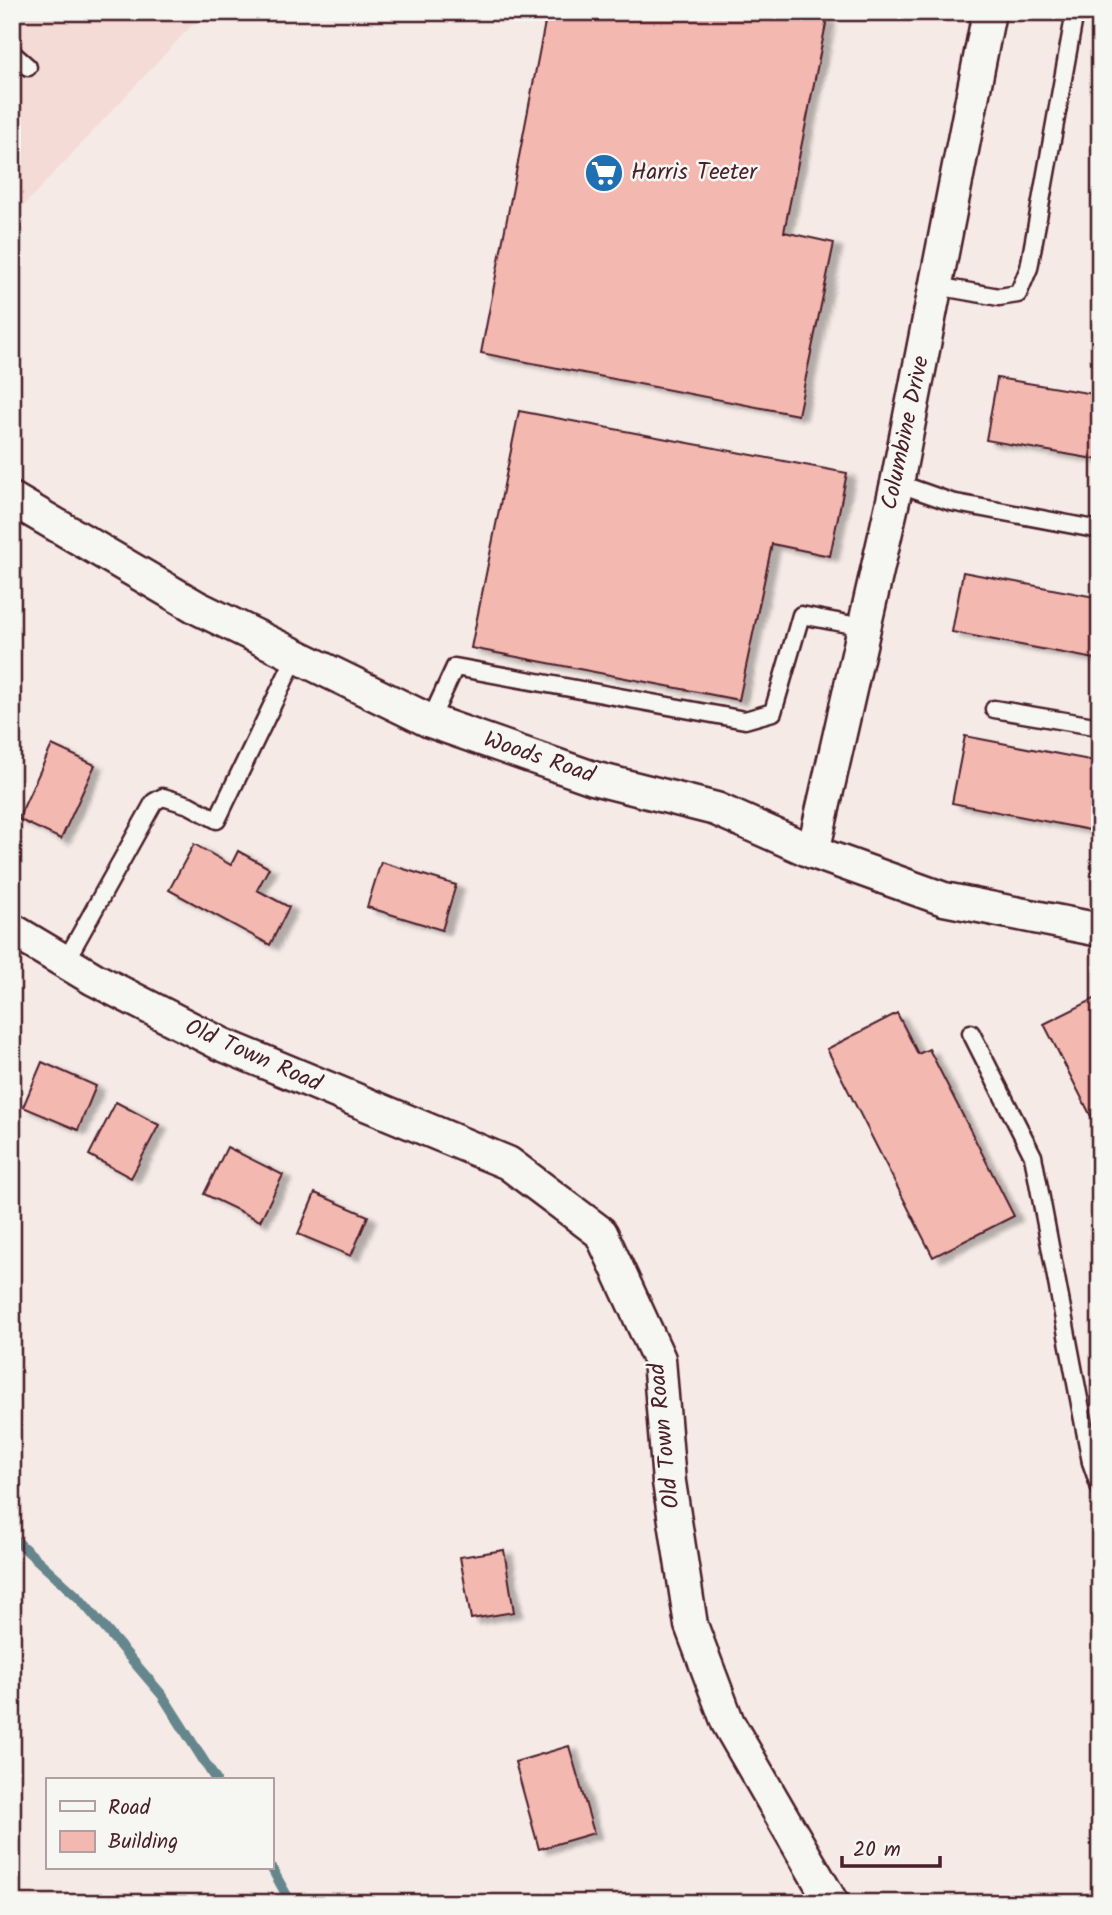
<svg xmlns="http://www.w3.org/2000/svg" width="1112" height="1915" viewBox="0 0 1112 1915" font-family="Kalam,sans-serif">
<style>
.built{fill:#f4dbd5}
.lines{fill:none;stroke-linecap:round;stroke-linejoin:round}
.stream{stroke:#66868e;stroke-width:10}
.building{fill:#f3b8b0;stroke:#4a1f2b;stroke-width:2;filter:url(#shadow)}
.lane-casing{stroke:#4a1f2b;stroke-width:21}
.street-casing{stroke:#4a1f2b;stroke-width:37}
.lane{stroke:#f6f6f2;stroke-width:16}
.street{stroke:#f6f6f2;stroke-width:32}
.labels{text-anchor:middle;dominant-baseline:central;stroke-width:5;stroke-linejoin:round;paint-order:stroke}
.poi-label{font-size:23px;fill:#4a1f2b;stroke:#f6f6f2;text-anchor:start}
.street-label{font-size:23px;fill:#4a1f2b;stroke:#f6f6f2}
</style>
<defs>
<filter id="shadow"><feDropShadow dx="8" dy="4.5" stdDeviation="2" flood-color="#0004"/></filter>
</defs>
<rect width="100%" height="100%" fill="#f5eae5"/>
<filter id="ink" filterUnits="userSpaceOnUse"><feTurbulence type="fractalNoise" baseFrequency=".0143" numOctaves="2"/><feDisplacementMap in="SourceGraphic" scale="14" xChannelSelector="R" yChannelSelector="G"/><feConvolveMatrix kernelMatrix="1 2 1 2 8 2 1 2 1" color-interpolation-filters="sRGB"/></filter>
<g filter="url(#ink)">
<path class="built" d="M12 12H204L12 218Z"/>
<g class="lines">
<g class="stream">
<path d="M12 1537 79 1598 162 1695 216 1780"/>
<path d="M271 1867 291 1903"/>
</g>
</g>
<g class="building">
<path d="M547 12H790L827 19 784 232 834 243 798 415 481 353Z"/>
<path d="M997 378 1100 395V460L986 440Z"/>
<path d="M519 411 847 473 830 556 772 544 739 700 471 648Z"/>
<path d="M963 572 1100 598V660L952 632Z"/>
<path d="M965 736 1100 762V832L952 803Z"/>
<path d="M52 745 95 765 61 839 18 819Z"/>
<path d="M194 844 231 865 238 851 269 868 257 890 289 907 270 945 169 890Z"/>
<path d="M381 862 456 885 442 930 367 907Z"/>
<path d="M1100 996V1134L1044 1024Z"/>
<path d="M897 1013 918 1054 929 1049 1014 1216 933 1257 827 1049Z"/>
<path d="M42 1062 96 1086 78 1130 23 1107Z"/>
<path d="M116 1102 159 1125 131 1178 89 1155Z"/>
<path d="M227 1147 283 1175 260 1221 204 1194Z"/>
<path d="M315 1193 368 1216 351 1256 298 1234Z"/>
<path d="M504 1550 514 1612 471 1619 460 1557Z"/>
<path d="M569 1746 594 1833 539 1849 515 1762Z"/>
</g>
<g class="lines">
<g class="lane-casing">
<g id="lane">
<path d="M12 53 28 67"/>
<path d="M936 286 999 297 1018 294 1029 268 1075 12"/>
<path d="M897 483 951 502 1100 530"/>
<path d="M994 709 1100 727"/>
<path d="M430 721 455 667 745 720 773 712 801 615 863 627"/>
<path d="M65 962 154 802 163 797 189 805 217 820 295 658"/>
<path d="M971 1033 1033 1156 1091 1462"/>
<path d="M1098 1458 1091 1462 1100 1488"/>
</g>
</g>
<g class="street-casing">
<g id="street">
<path d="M12 499 198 608 430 721 593 778 716 809 813 852 944 899 1100 930"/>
<path d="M813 852 897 483 989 12"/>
<path d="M12 930 94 979 221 1044 508 1163 601 1233 659 1359 669 1482 691 1625 728 1723 832 1903"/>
</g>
</g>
<use href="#lane" class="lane"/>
<use href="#street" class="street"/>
</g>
</g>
<defs>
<g id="supermarket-disc" transform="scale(2.0125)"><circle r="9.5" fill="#1f6fb2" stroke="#f6f6f2"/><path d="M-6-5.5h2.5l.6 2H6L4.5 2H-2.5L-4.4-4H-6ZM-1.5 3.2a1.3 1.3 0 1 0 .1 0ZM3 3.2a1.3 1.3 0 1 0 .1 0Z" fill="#fff"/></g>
</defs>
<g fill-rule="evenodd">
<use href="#supermarket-disc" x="604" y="173"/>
</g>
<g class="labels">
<g class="poi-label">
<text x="631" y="173">Harris Teeter</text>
</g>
<g class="street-label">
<text transform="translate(906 433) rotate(-78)">Columbine Drive</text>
<text transform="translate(539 758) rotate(19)">Woods Road</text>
<text transform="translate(253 1056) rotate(24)">Old Town Road</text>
<text transform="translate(665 1436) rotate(-96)">Old Town Road</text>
</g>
</g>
<rect width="1112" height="1915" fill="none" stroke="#f6f6f2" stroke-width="42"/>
<rect x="21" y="21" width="1070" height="1873" fill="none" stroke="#4a1f2b" stroke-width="2.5" filter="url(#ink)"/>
<rect x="46" y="1778" width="228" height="91" fill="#f6f6f2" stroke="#b1a0a2" stroke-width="2"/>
<rect x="60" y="1801" width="35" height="10" fill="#f6f6f2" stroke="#b1a0a2" stroke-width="2"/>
<text x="108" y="1814" font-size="21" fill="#4a1f2b">Road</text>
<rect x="60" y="1831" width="35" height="21" fill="#f3b8b0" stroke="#b1a0a2" stroke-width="2"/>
<text x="108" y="1848" font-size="21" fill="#4a1f2b">Building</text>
<path d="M842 1856v10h98v-10" fill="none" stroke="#4a1f2b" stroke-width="3.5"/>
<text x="853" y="1856" font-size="21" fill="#4a1f2b" stroke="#f6f6f2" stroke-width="5" paint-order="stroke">20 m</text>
</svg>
